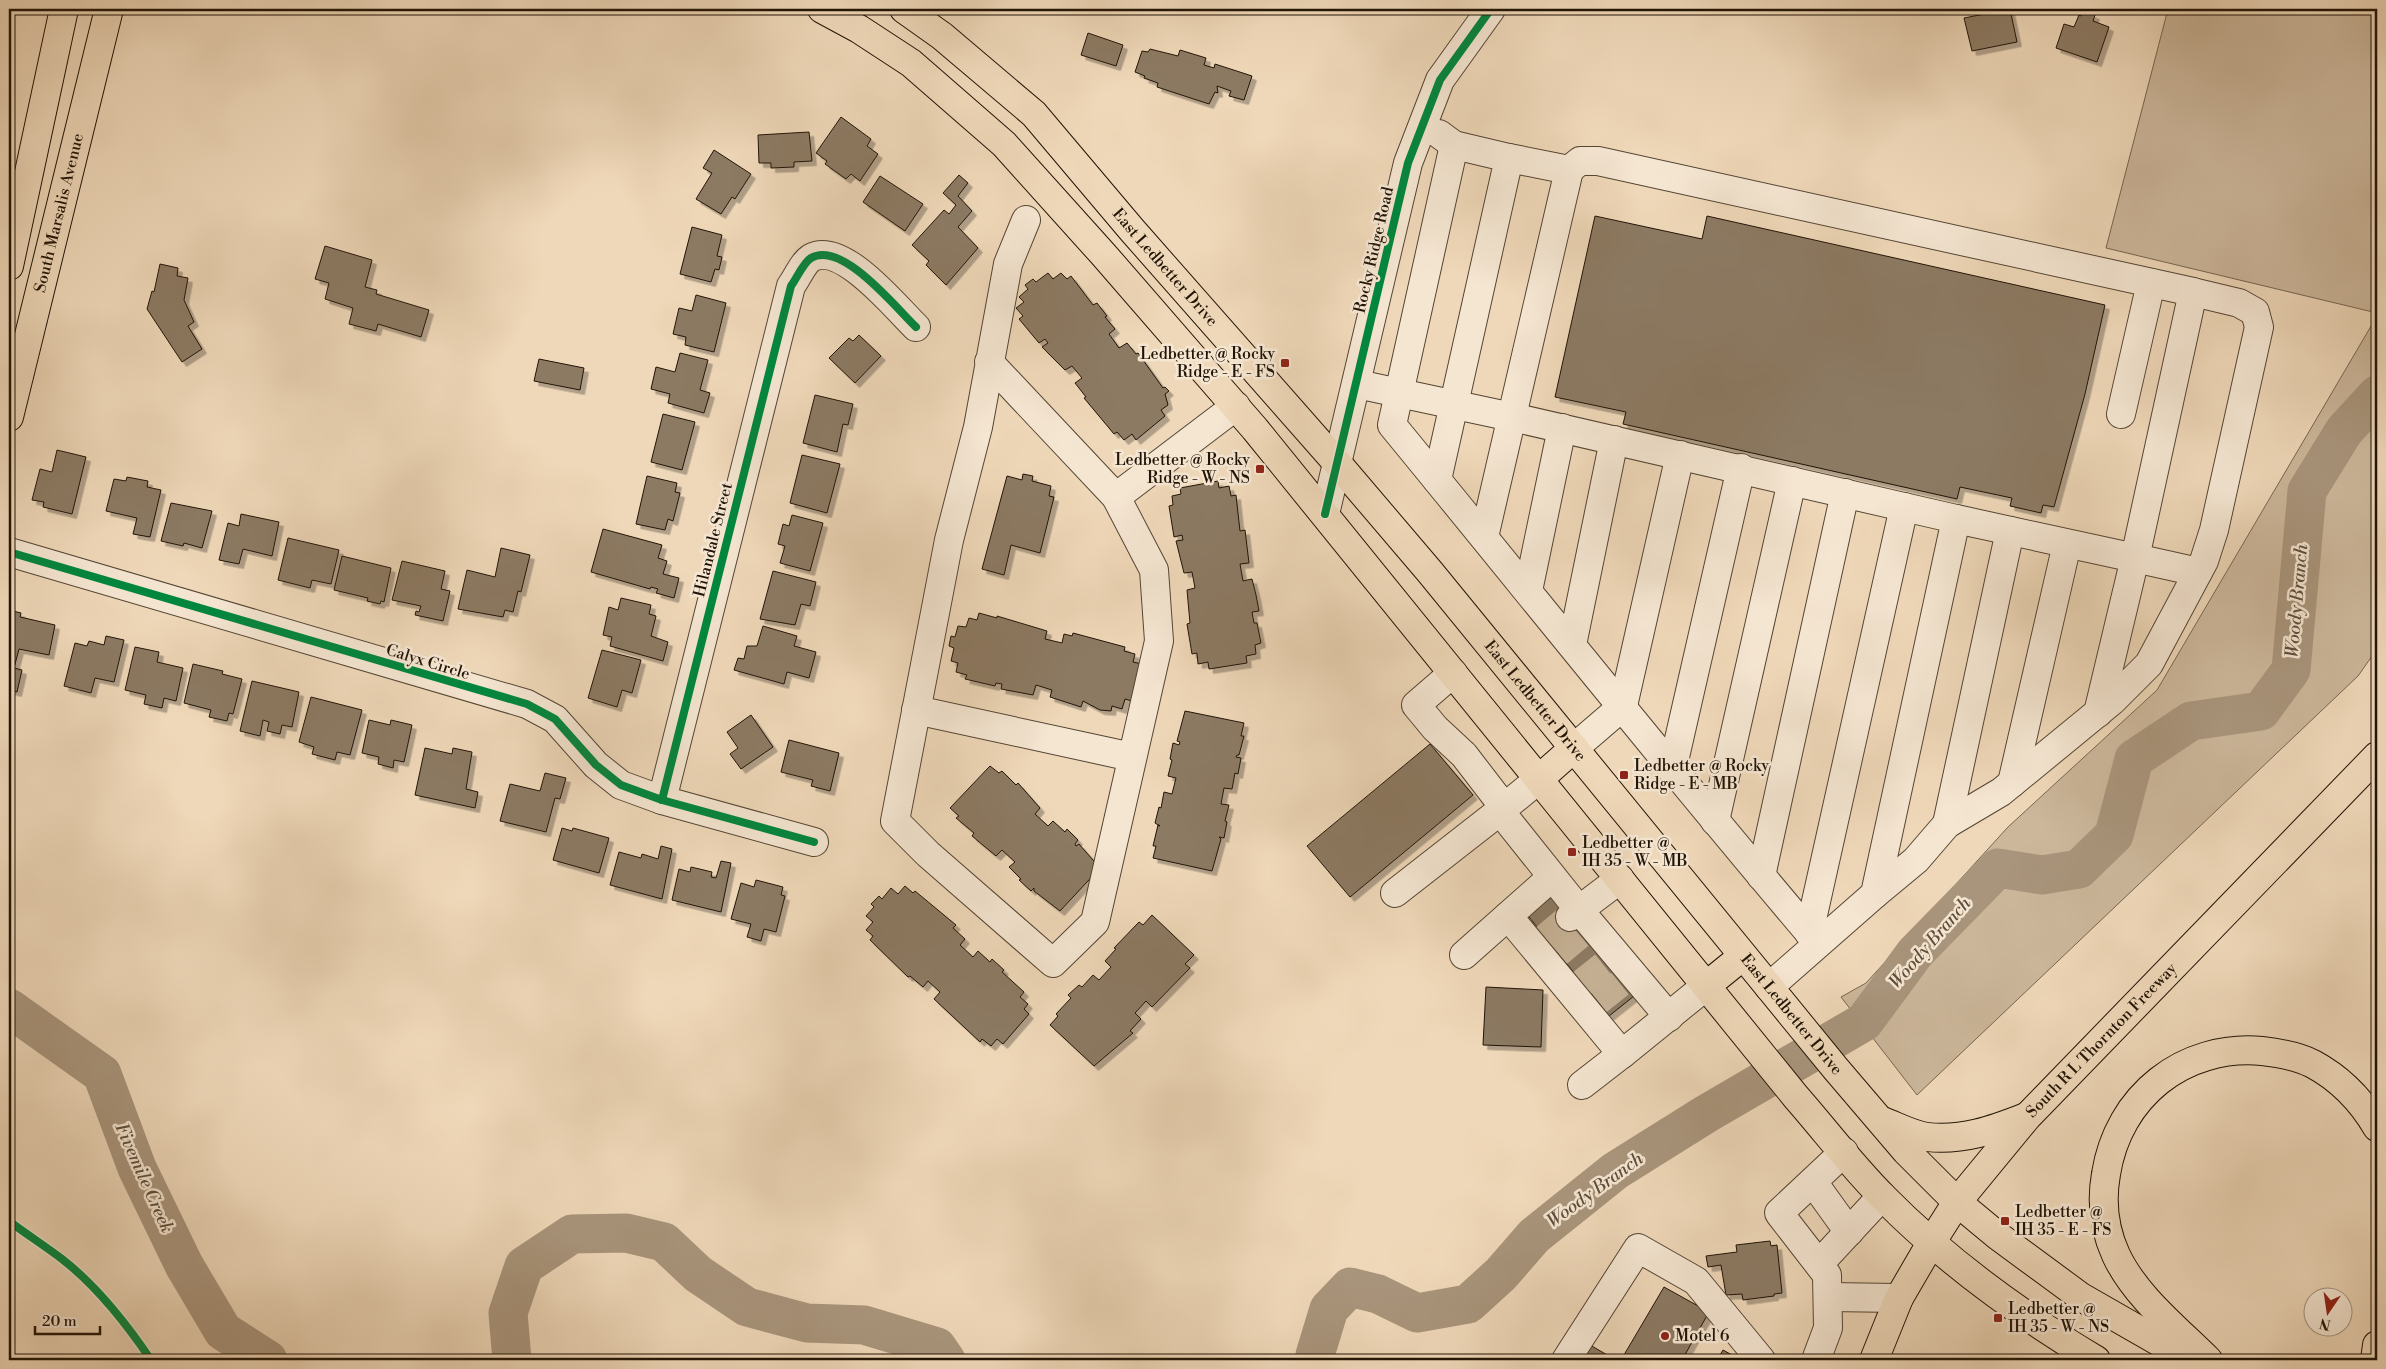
<svg xmlns="http://www.w3.org/2000/svg" width="2386" height="1369" viewBox="0 0 2386 1369" font-family="'Libre Bodoni',serif">
<style>
.green{fill:#ccb79b;stroke:#766650}
.lines{fill:none;stroke-linecap:round;stroke-linejoin:round}
.river{stroke:#a9957c;stroke-width:39}
.building{fill:#8c7a63;stroke:#211406;filter:url(#shadow)}
.minor-tunnel{stroke:#c6b195;stroke-width:28;stroke-dasharray:28 14;stroke-linecap:butt}
.minor-casing{stroke:#544533;stroke-width:30}
.major-casing{stroke:#211406;stroke-width:30}
.highway-casing{stroke:#211406;stroke-width:30}
.minor{stroke:#f5e6d2;stroke-width:28}
.major{stroke:#efd8b9;stroke-width:28}
.highway{stroke:#efd8b9;stroke-width:28}
.cycleway-casing{stroke:#f5e6d2;stroke-width:11}
.cycleway{stroke:#00873e;stroke-width:8}
.poi-dot{fill:#8f2418;stroke:#f5e6d2;stroke-width:2}
.labels{text-anchor:middle;dominant-baseline:central;stroke-width:5;stroke-linejoin:round;paint-order:stroke}
.street-label{font-size:16px;fill:#211406;stroke:#f5e6d2}
.poi-label{font-size:16px;fill:#211406;stroke:#f5e6d2;text-anchor:start}
.water-label{font-size:18px;font-style:italic;fill:#5e4e3b;stroke:#f5e6d2}
</style>
<defs>
<filter id="shadow"><feDropShadow dx="4.5" dy="4.5" stdDeviation="0" flood-color="#0004"/></filter>
</defs>
<rect width="100%" height="100%" fill="#efd8b9"/>
<filter id="stains"><feTurbulence type="fractalNoise" baseFrequency=".004" numOctaves="4"/><feColorMatrix values="0 0 0 0 .2 0 0 0 0 .09 0 0 0 0 .02 0 0 0 .5 -.17"/></filter>
<radialGradient id="worn" r=".72"><stop offset=".6" stop-color="#630" stop-opacity="0"/><stop offset="1" stop-color="#630" stop-opacity=".3"/></radialGradient>
<g class="green">
<path d="M2168 9H2377V313L2106 248Z"/>
<path d="M2377 316V649L2358 676 1917 1095 1841 997 1866 983 2008 827 2157 690Z"/>
</g>
<g class="lines">
<g class="river">
<path d="M9 1008 102 1074 137 1168 184 1265 223 1331 268 1360"/>
<path d="M512 1360 508 1313 524 1266 572 1234 626 1233 664 1242 698 1274 747 1307 807 1323 864 1325 937 1347 946 1360"/>
<path d="M1317 1360 1315 1355 1329 1309 1350 1287 1378 1294 1417 1313 1468 1304 1501 1274 1534 1236 1615 1171 1706 1114 1864 1022 1915 953 1998 868 2042 875 2079 869 2114 835 2134 759 2191 721 2261 711 2291 670 2307 491 2344 431 2377 395"/>
</g>
</g>
<g class="building">
<path d="M2010 9 2017 42 1972 51 1964 18Z"/>
<path d="M2083 11 2095 15 2093 21 2109 27 2097 62 2056 48 2064 24 2074 27 2079 15 2081 16Z"/>
<path d="M1088 33 1123 45 1116 66 1081 55Z"/>
<path d="M1150 49 1178 56 1180 50 1206 58 1204 65 1214 68 1215 64 1252 76 1244 100 1229 96 1231 91 1217 86 1218 93 1215 92 1209 104 1157 87 1158 83 1144 78 1145 76 1135 72 1142 51 1148 52Z"/>
<path d="M841 117 871 139 867 146 878 154 860 181 851 174 846 179 825 164 827 161 816 153Z"/>
<path d="M809 132 812 161 794 162V167L771 168V163H759L758 135Z"/>
<path d="M714 150 751 174 735 199 732 197 721 214 696 199 712 173 703 168Z"/>
<path d="M959 175 968 183 958 196 972 211 958 227 978 248 946 285 926 265 929 261 912 245 944 210 949 214 956 205 943 193Z"/>
<path d="M880 176 923 204 905 231 863 202Z"/>
<path d="M1595 216 1702 239 1707 216 2105 305 2085 394 2054 507 2043 505 2041 513 2010 506 2012 498 1960 487 1957 499 1623 424 1626 412 1555 397Z"/>
<path d="M692 227 722 235 717 256 722 257 719 270 715 269 711 282 680 274Z"/>
<path d="M325 246 372 260 365 287 377 290 376 294 429 310 421 337 378 324 376 331 349 324 353 308 325 299 329 283 315 279Z"/>
<path d="M160 264 178 268 177 276 188 278 184 300 194 322 188 326 202 349 182 362 147 309 152 291 154 292Z"/>
<path d="M1048 273 1053 279 1061 273 1067 279 1071 276 1093 305 1097 303 1107 316 1105 317 1115 329 1109 334 1119 348 1127 343 1136 354 1138 353 1163 388 1165 387 1169 391 1165 394 1168 405 1161 410 1165 416 1136 440 1132 434 1124 440 1117 432 1114 434 1084 398 1086 397 1075 383 1082 378 1072 366 1065 370 1042 347 1048 343 1045 339 1039 343 1019 319 1023 316 1016 308 1024 302 1019 297 1028 289 1025 285 1033 279 1036 282Z"/>
<path d="M696 295 726 303 714 352 685 345 686 337 673 334 679 308 692 311Z"/>
<path d="M859 335 881 356 855 383 829 358 849 338 853 341Z"/>
<path d="M680 353 708 360 700 390 710 393 704 413 668 403 670 394 651 389 656 367 675 372Z"/>
<path d="M539 359 584 368 580 390 534 381Z"/>
<path d="M815 395 853 404 848 425 843 424 837 452 803 443Z"/>
<path d="M663 414 695 422 682 470 651 462Z"/>
<path d="M57 450 86 457 72 514 43 507 44 502 32 500 40 469 52 472Z"/>
<path d="M802 455 840 464 827 513 790 503Z"/>
<path d="M1023 474 1033 476 1032 481 1051 486 1049 496 1054 497 1040 553 1011 545 1004 575 982 569 1007 476 1022 480Z"/>
<path d="M647 476 677 483 675 492 680 493 673 521 668 519 665 530 636 524Z"/>
<path d="M127 477 148 481 147 487 161 490 150 537 133 534 137 518 106 511 114 479 126 481Z"/>
<path d="M1218 481 1219 488 1229 486 1231 496 1236 495 1240 531 1245 530 1249 563 1240 564 1243 581 1252 579 1256 595 1259 611 1252 612 1254 623H1257L1261 643 1255 645 1256 654 1246 656 1247 663 1209 669 1208 662 1198 664 1197 653 1192 654 1187 624 1190 623 1187 590 1195 588 1192 572 1184 573 1176 541 1183 540 1182 535 1174 537 1169 506 1173 505 1172 496 1181 494 1180 488Z"/>
<path d="M171 503 212 511 202 548 184 543 183 546 161 541Z"/>
<path d="M241 514 279 522 272 556 243 549 239 564 219 560 228 523 239 526Z"/>
<path d="M792 515 823 523 810 571 780 563 785 546 778 544 783 524 789 526Z"/>
<path d="M603 529 662 545 658 558 667 561 663 574 679 578 674 598 656 593 658 589 651 587 650 589 591 572Z"/>
<path d="M288 538 339 550 331 584 312 580 310 588 278 580Z"/>
<path d="M501 548 530 555 521 592 518 591 513 612 505 610 503 617 458 609 467 570 495 577Z"/>
<path d="M342 556 391 568 384 602 381 601 380 604 367 601 368 598 334 590Z"/>
<path d="M402 561 445 571 441 589 450 591 443 621 415 615 416 611 419 612 421 606 392 600Z"/>
<path d="M773 571 816 582 810 606 801 604 795 625 760 619Z"/>
<path d="M621 598 651 605 649 614 656 616 651 636 668 642 663 661 610 646 612 637 603 635 609 607 618 610Z"/>
<path d="M9 610 21 613 20 617 55 625 49 655 19 649 14 668 22 670 17 692 9 690Z"/>
<path d="M979 613 997 618V616L1047 631 1045 639 1062 643 1064 634 1072 636 1073 633 1125 647 1124 651 1135 654 1133 662 1142 664 1132 701 1125 699 1122 709 1112 706 1111 711 1100 710 1083 701 1081 707 1050 697 1052 690 1036 685 1033 695 1001 689 1002 684 996 683 995 686 965 679 967 675 956 672 958 663 951 661 954 648 949 646 951 636 955 637 958 626 966 627 969 618 977 620Z"/>
<path d="M763 626 797 636 794 646 816 652 809 678 787 672 784 684 734 670 738 658 744 659 747 646H757Z"/>
<path d="M106 636 124 640 114 682 95 678 91 693 64 686 75 643 87 646 89 641 104 645Z"/>
<path d="M135 647 159 652 157 662 183 668 176 701 164 698 162 708 144 704 146 695 125 690Z"/>
<path d="M602 650 641 660 632 693 622 690 617 707 588 698Z"/>
<path d="M193 664 223 671 222 674 242 679 233 714 229 713 227 721 209 717 211 710 184 703Z"/>
<path d="M252 681 299 692 292 727 282 725 280 734 267 731 269 722 263 720 260 736 240 731Z"/>
<path d="M311 697 362 710 350 755 337 752 335 760 312 754 314 747 299 742Z"/>
<path d="M1185 711 1244 723 1241 736H1244L1239 755H1237L1236 757 1241 758 1238 774 1235 773 1232 789 1224 788 1221 804 1229 805 1225 821 1227 822 1224 838 1219 837 1221 839 1212 871 1153 858 1156 846H1153L1158 825 1160 826 1155 823 1159 807 1161 808 1164 792 1172 794 1176 778 1168 776 1172 760 1170 759 1173 743 1179 745 1180 742 1177 741Z"/>
<path d="M751 715 773 747 741 769 730 754 738 748 727 732Z"/>
<path d="M369 720 390 725 391 720 412 725 404 762 394 760 393 768 378 764 379 757 362 753Z"/>
<path d="M789 740 839 753 830 791 811 786 813 780 781 772Z"/>
<path d="M1430 744 1473 795 1350 897 1307 846Z"/>
<path d="M425 748 452 754 453 748 472 752 466 789 478 792 475 808 415 795Z"/>
<path d="M990 766 999 773 1002 771 1016 785 1018 783 1040 808 1035 814 1048 826 1053 821 1065 832 1067 829 1078 840 1075 844 1076 846 1079 844 1100 868 1060 911 1034 891V888L1031 891 1019 880 1021 879 1009 867 1015 862 1002 850 996 856 972 836 974 833 956 818 959 816 950 808Z"/>
<path d="M545 773 566 778 560 799 555 798 546 832 500 821 510 784 540 791Z"/>
<path d="M562 828 572 831 573 828 609 838 599 873 553 860Z"/>
<path d="M661 846 672 849 662 899 610 885 619 852 641 858 642 854 658 859Z"/>
<path d="M721 861 731 863 721 912 672 900 679 869 690 872 691 867 712 872 711 877 716 878Z"/>
<path d="M756 880 783 887 781 895 785 896 776 932 764 929 761 941 747 937 751 924 731 919 741 883 754 887Z"/>
<path d="M905 886 913 893 915 891 956 925 953 928 965 939 960 945 973 957 978 951 990 962 992 959 1004 970 1002 972 1024 992 1020 997 1028 1004 1024 1009 1029 1014 1003 1044 997 1039 991 1046 982 1039 980 1042 934 999 940 992 928 981 923 987 910 976 908 977 870 940 873 936 866 930 873 922 866 916 874 907 871 904 879 896 882 899 891 888 898 894Z"/>
<path d="M1549 892 1634 996 1609 1016 1525 912Z"/>
<path d="M1152 915 1194 955 1185 964 1190 968 1152 1007 1146 1001 1135 1013 1141 1019 1130 1031 1133 1033 1094 1066 1050 1025 1058 1016 1056 1014 1071 998 1068 995 1079 985 1082 987 1093 975 1099 980 1111 967 1105 961 1116 949 1114 948 1139 922 1143 925Z"/>
<path d="M1486 987 1543 990 1541 1047 1483 1045Z"/>
<path d="M1770 1241 1771 1246 1777 1245 1782 1293 1774 1294V1296L1743 1300 1742 1294 1726 1295 1721 1265 1708 1267 1706 1256 1737 1252 1736 1245Z"/>
<path d="M1664 1287 1709 1312 1682 1360H1621Z"/>
<path d="M1583 1341 1616 1360H1572Z"/>
<path d="M1723 1350 1741 1360H1717Z"/>
</g>
<g class="lines">
<g class="minor-tunnel">
<path d="M1545 938 1570 917"/>
<path d="M1558 953 1582 933"/>
<path d="M1582 983 1607 963"/>
<path d="M1598 1001 1622 982"/>
</g>
<g class="minor-casing">
<g id="minor">
<path d="M1454 145 1392 425C1534 598 1673 773 1818 943"/>
<path d="M1509 158 1569 170 1580 161H1598L2193 292 2135 558 1956 519"/>
<path d="M989 362 1116 497 1154 570 1159 641 1095 922 1053 963 928 854 895 821 949 540 978 427 1008 264 1026 220"/>
<path d="M1357 384 1512 417 1956 519 1875 894 1769 987"/>
<path d="M2121 414 2151 283"/>
<path d="M1437 480 1509 158 1454 145 1439 134"/>
<path d="M1116 497 1236 406"/>
<path d="M1325 514 1408 163 1440 80 1491 9"/>
<path d="M1484 537 1569 170"/>
<path d="M9 552 527 704 555 719 596 765 621 785 662 800 814 842"/>
<path d="M1528 591 1562 428"/>
<path d="M1572 645 1614 440"/>
<path d="M1453 673 1416 705 1435 728 1464 755 1504 807"/>
<path d="M916 710 1132 757"/>
<path d="M2098 713 2135 558 2198 572"/>
<path d="M1574 748 1623 706 1680 455"/>
<path d="M1672 770 1741 468"/>
<path d="M1539 779 1500 811 1579 910 1570 917"/>
<path d="M2012 783 2067 544"/>
<path d="M662 800 791 286C797 278 803 263 811 258 842 240 896 308 916 327"/>
<path d="M1715 821 1792 481"/>
<path d="M1947 824 2010 531"/>
<path d="M1761 876 1845 493"/>
<path d="M1620 879 1579 910 1669 1017"/>
<path d="M1395 893 1500 811"/>
<path d="M1875 894 1916 860 1947 824 2001 792 2112 701 2149 664 2204 561 2214 530 2259 327 2255 312 2239 303 2193 292"/>
<path d="M1508 916 1622 1054 1582 1085"/>
<path d="M1809 933 1904 507"/>
<path d="M1464 955 1552 877"/>
<path d="M1622 1054 1706 986"/>
<path d="M1813 1182 1849 1232"/>
<path d="M1819 1264 1882 1196"/>
<path d="M1828 1297 1899 1298"/>
<path d="M1566 1360 1638 1248 1696 1281 1761 1360"/>
<path d="M1816 1360 1828 1328 1827 1275 1779 1213 1844 1152"/>
</g>
</g>
<g class="major-casing">
<g id="major">
<path d="M822 9 859 29 911 63 1004 144 1103 254 1255 429 1796 1097C1825 1130 1852 1166 1883 1197 1946 1261 2019 1314 2096 1360"/>
<path id="s1" d="M904 9 942 36 1034 114 1132 230 1338 464 1430 572 1836 1069 1906 1151 1957 1202 1998 1236 2081 1297 2191 1360"/>
<path d="M9 266 64 9"/>
<path id="s2" d="M9 417 109 9"/>
<path d="M1539 779 1574 748"/>
<path d="M1706 986 1743 956"/>
<path d="M1882 1121C1896 1126 1912 1135 1927 1137 1962 1141 1993 1130 2026 1117"/>
<path id="s3" d="M1874 1360 1899 1298 1931 1243 1957 1202 2027 1117 2377 756"/>
</g>
</g>
<g class="highway-casing">
<g id="highway">
<path d="M2208 1360C2177 1329 2135 1296 2116 1255 2104 1229 2101 1202 2106 1174 2118 1096 2184 1044 2262 1051 2280 1053 2298 1056 2313 1064 2341 1079 2361 1100 2377 1127"/>
<path d="M2375 1360 2377 1345"/>
</g>
</g>
<use href="#minor" class="minor"/>
<use href="#major" class="major"/>
<use href="#highway" class="highway"/>
<g class="cycleway-casing">
<g id="cycleway">
<path d="M1325 514 1408 163 1440 80 1491 9"/>
<path d="M9 552 527 704 555 719 596 765 621 785 662 800 814 842"/>
<path d="M662 800 791 286C797 278 803 263 811 258 842 240 896 308 916 327"/>
<path d="M9 1221C26 1234 45 1246 62 1259 98 1287 126 1323 151 1360"/>
</g>
</g>
<use href="#cycleway" class="cycleway"/>
</g>
<g class="poi-dot">
<rect x="1280" y="358" width="10" height="10" rx="2.5"/>
<rect x="1255" y="464" width="10" height="10" rx="2.5"/>
<rect x="1619" y="770" width="10" height="10" rx="2.5"/>
<rect x="1567" y="847" width="10" height="10" rx="2.5"/>
<rect x="2000" y="1216" width="10" height="10" rx="2.5"/>
<rect x="1993" y="1313" width="10" height="10" rx="2.5"/>
<circle cx="1665" cy="1336" r="5"/>
</g>
<g class="labels">
<g class="street-label">
<text stroke="none"><textPath href="#s2" startOffset="210">South Marsalis Avenue</textPath></text>
<text transform="translate(1374 250) rotate(-77)">Rocky Ridge Road</text>
<text stroke="none"><textPath href="#s1" startOffset="369">East Ledbetter Drive</textPath></text>
<text transform="translate(713 540) rotate(-76)">Hilandale Street</text>
<text transform="translate(428 662) rotate(17)">Calyx Circle</text>
<text stroke="none"><textPath href="#s1" startOffset="939">East Ledbetter Drive</textPath></text>
<text stroke="none"><textPath href="#s1" startOffset="1344">East Ledbetter Drive</textPath></text>
<text stroke="none"><textPath href="#s3" startOffset="396">South R L Thornton Freeway</textPath></text>
</g>
<g class="poi-label">
<text x="1275" y="354" text-anchor="end">Ledbetter @ Rocky<tspan x="1275" dy="18">Ridge - E - FS</tspan></text>
<text x="1250" y="460" text-anchor="end">Ledbetter @ Rocky<tspan x="1250" dy="18">Ridge - W - NS</tspan></text>
<text x="1634" y="766">Ledbetter @ Rocky<tspan x="1634" dy="18">Ridge - E - MB</tspan></text>
<text x="1582" y="843">Ledbetter @<tspan x="1582" dy="18">IH 35 - W - MB</tspan></text>
<text x="2015" y="1212">Ledbetter @<tspan x="2015" dy="18">IH 35 - E - FS</tspan></text>
<text x="2008" y="1309">Ledbetter @<tspan x="2008" dy="18">IH 35 - W - NS</tspan></text>
<text x="1675" y="1336">Motel 6</text>
</g>
<g class="water-label">
<text transform="translate(2297 601) rotate(-85)">Woody Branch</text>
<text transform="translate(1930 943) rotate(-49)">Woody Branch</text>
<text transform="translate(144 1178) rotate(66)">Fivemile Creek</text>
<text transform="translate(1595 1190) rotate(-36)">Woody Branch</text>
</g>
</g>
<rect width="2386" height="1369" fill="none" stroke="#efd8b9" stroke-width="30"/>
<rect x="10" y="10" width="2366" height="1349" fill="none" stroke="#211406" stroke-width="2.5"/>
<rect x="15" y="15" width="2356" height="1339" fill="none" stroke="#211406"/>
<g transform="translate(2328 1312) rotate(193)"><circle r="24" fill="#f5e6d2" stroke="#a09280"/>
<path d="M0-4L9 19L0 12L-9 19Z" fill="#8f2418"/>
<text y="-8" font-size="14" font-weight="bold" text-anchor="middle" fill="#211406">N</text>
</g>
<path d="M35 1326v8h65v-8" fill="none" stroke="#211406" stroke-width="2.5"/>
<text x="42" y="1326" font-size="15" fill="#211406" stroke="#f5e6d2" stroke-width="4" paint-order="stroke">20 m</text>
<rect width="100%" height="100%" filter="url(#stains)"/>
<rect width="100%" height="100%" fill="url(#worn)"/>
</svg>
